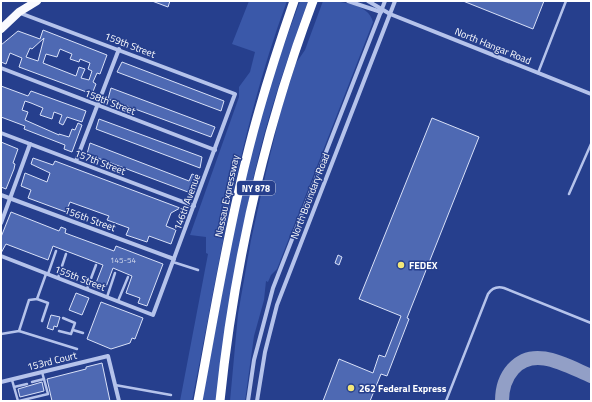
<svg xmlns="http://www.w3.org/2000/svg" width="592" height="402" viewBox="0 0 592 402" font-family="'Titillium Web',sans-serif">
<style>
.green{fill:#3a58a9}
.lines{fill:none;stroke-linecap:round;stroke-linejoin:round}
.taxiway{stroke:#929fc6;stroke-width:14}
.building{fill:#4e69b3;stroke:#d9e1f8;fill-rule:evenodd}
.lane{stroke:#b5c3eb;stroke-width:2.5}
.street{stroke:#b5c3eb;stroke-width:4}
.primary{stroke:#f9fafe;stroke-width:8}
.highway{stroke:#fff;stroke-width:9}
.poi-dot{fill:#f4e779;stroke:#263f8d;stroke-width:1.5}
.labels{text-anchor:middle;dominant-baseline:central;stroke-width:3;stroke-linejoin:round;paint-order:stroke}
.number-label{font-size:8px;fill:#d3daec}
.shield{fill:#263f8d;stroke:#bec5dd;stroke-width:1}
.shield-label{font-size:9px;font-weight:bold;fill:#fff}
.street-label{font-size:10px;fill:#fff;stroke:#263f8d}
.poi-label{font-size:10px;font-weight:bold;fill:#fff;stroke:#263f8d;text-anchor:start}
</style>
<rect width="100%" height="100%" fill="#263f8d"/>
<g class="green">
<path d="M249 1H287C239 130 219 267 192 401H180L208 254 206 253V237L190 235 239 97V87L250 72 255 52 232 44Z"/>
<path d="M300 1H308C287 60 266 119 253 180 237 253 227 327 217 401H202C218 317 232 232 252 148 265 98 282 49 300 1Z"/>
<path d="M323 1C338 1 369 3 373 22L277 269 271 275 268 282 266 281 264 300 254 336 245 401H230L238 314 251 240 266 172 281 110 296 63 305 50Z"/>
</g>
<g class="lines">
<path class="taxiway" d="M502 401C502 390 505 378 513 369 534 345 567 366 591 376"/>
</g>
<g class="building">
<path d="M152 1H170L168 7Z"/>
<path d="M463 1H544L533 29Z"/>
<path d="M43 30 107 55 100 74 97 73 93 82 96 84 92 94 19 67 22 58 10 53 6 64 1 62V45L18 31 40 39ZM44 38 38 61 26 57 30 48 32 49ZM60 49 72 54 70 59 79 62 80 59 90 63 88 69 92 71 89 80 81 78 85 69 79 67 76 76 43 63 46 54 57 57Z"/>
<path d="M122 62 224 101 221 111 117 72Z"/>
<path d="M1 86 28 96 31 91 86 111 82 122 67 117 63 125 59 123 62 115 54 112 52 119 40 115 43 108 31 103 25 101 22 110 28 112 25 120 59 135V134L69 137 72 129 75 130 78 123 82 125 72 152 64 149 65 145 24 129 25 126 1 117Z"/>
<path d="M111 88 215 127 211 137 108 99Z"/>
<path d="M432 118 479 137 407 318 409 319 387 376 381 374 370 401H323L339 359 373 373 379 355 385 357 401 316 359 299Z"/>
<path d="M99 119 202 157 200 168 96 129Z"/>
<path d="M1 142 18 149 13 163 15 164 14 169 6 189 1 187Z"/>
<path d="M90 143 189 181 192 174 197 176 191 192H188L87 154Z"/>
<path d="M33 158 53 165 55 161 180 208 171 213 166 226 176 230 171 244 149 236 147 242 126 235 129 228 107 220 109 216 70 202 66 212 28 198 31 190 21 186 25 173 47 182 50 173 31 164Z"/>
<path d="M11 212 59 231 61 227 66 229 65 233 114 251 116 246 163 264 147 306 138 303 140 298 126 293 132 276 113 268 106 287 96 283 103 265 53 246 48 260 6 244 1 253V237Z"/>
<path d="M338 255 342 257 339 265 335 263Z"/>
<path d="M76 293 89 298 82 315 69 310Z"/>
<path d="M101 302 143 318 135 339 132 338 130 343 111 349 87 339Z"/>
<path d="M51 315 60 317 57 327 54 326 53 330 47 328Z"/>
<path d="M102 363 110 401H52L47 379 86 369V367Z"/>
<path d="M42 382 44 391 20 397 18 389Z"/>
</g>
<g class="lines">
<g class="lane">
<path d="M538 73 566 1"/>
<path d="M569 194 591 144"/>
<path d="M173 262 198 270"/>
<path d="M48 274 56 251"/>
<path d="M58 278 66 254"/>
<path d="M87 289 96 265"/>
<path d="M107 297 115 273"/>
<path d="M37 299 48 303 42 321"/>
<path d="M118 301 128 277"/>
<path d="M73 330 83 333"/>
<path d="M19 331 77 349"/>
<path d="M59 331 71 334 75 323 63 318"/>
<path d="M1 334 19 331 29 300 37 299 46 274"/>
<path d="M12 380 18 401"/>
<path d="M32 382 44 379"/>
<path d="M115 385 171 395"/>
<path d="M14 387 27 384"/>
<path d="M19 401 48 394 42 372"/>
<path d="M446 401 488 294C492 288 497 286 504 288L591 323"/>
</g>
<g class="street">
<path d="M348 1 381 12"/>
<path d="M368 1 390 14 591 94"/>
<path d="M1 68 215 150"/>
<path d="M1 133 194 206"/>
<path d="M76 161 119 49"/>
<path d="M1 195 174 259"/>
<path d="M1 223 30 144"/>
<path d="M1 256 153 315 235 94 20 13"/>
<path d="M1 382 108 356 119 401"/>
<path d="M248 401 254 360 273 288 385 1"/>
<path d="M257 401 265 352 277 305 395 1"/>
</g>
<path class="primary" d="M1 29 19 12 37 1"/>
<g class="highway">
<path d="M198 401C213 321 226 240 246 160 259 106 276 53 294 1"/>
<path d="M220 401C234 265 265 129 313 1"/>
</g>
</g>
<g class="poi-dot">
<circle cx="401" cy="265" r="4"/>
<circle cx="351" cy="388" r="4"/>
</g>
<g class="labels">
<g class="number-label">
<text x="123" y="260">145-54</text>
</g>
<rect class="shield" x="237" y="181" width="38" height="14" rx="3"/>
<g class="shield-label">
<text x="256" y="188">NY 878</text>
</g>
<g class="street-label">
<text transform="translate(130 45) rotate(21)">159th Street</text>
<text transform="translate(493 46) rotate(22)">North Hangar Road</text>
<text transform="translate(110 102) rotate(21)">158th Street</text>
<text transform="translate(100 162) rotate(21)">157th Street</text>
<text transform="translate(227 196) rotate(-78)">Nassau Expressway</text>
<text transform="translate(310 196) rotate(-69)">North Boundary Road</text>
<text transform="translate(187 202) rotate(-70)">146th Avenue</text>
<text transform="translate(90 219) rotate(20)">156th Street</text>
<text transform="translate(80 278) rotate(21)">155th Street</text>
<text transform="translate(52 361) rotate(-14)">153rd Court</text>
</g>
<g class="poi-label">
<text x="409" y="265">FEDEX</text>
<text x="359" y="388">262 Federal Express</text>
</g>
</g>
<rect width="592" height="402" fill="none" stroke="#ffffff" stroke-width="4"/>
</svg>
